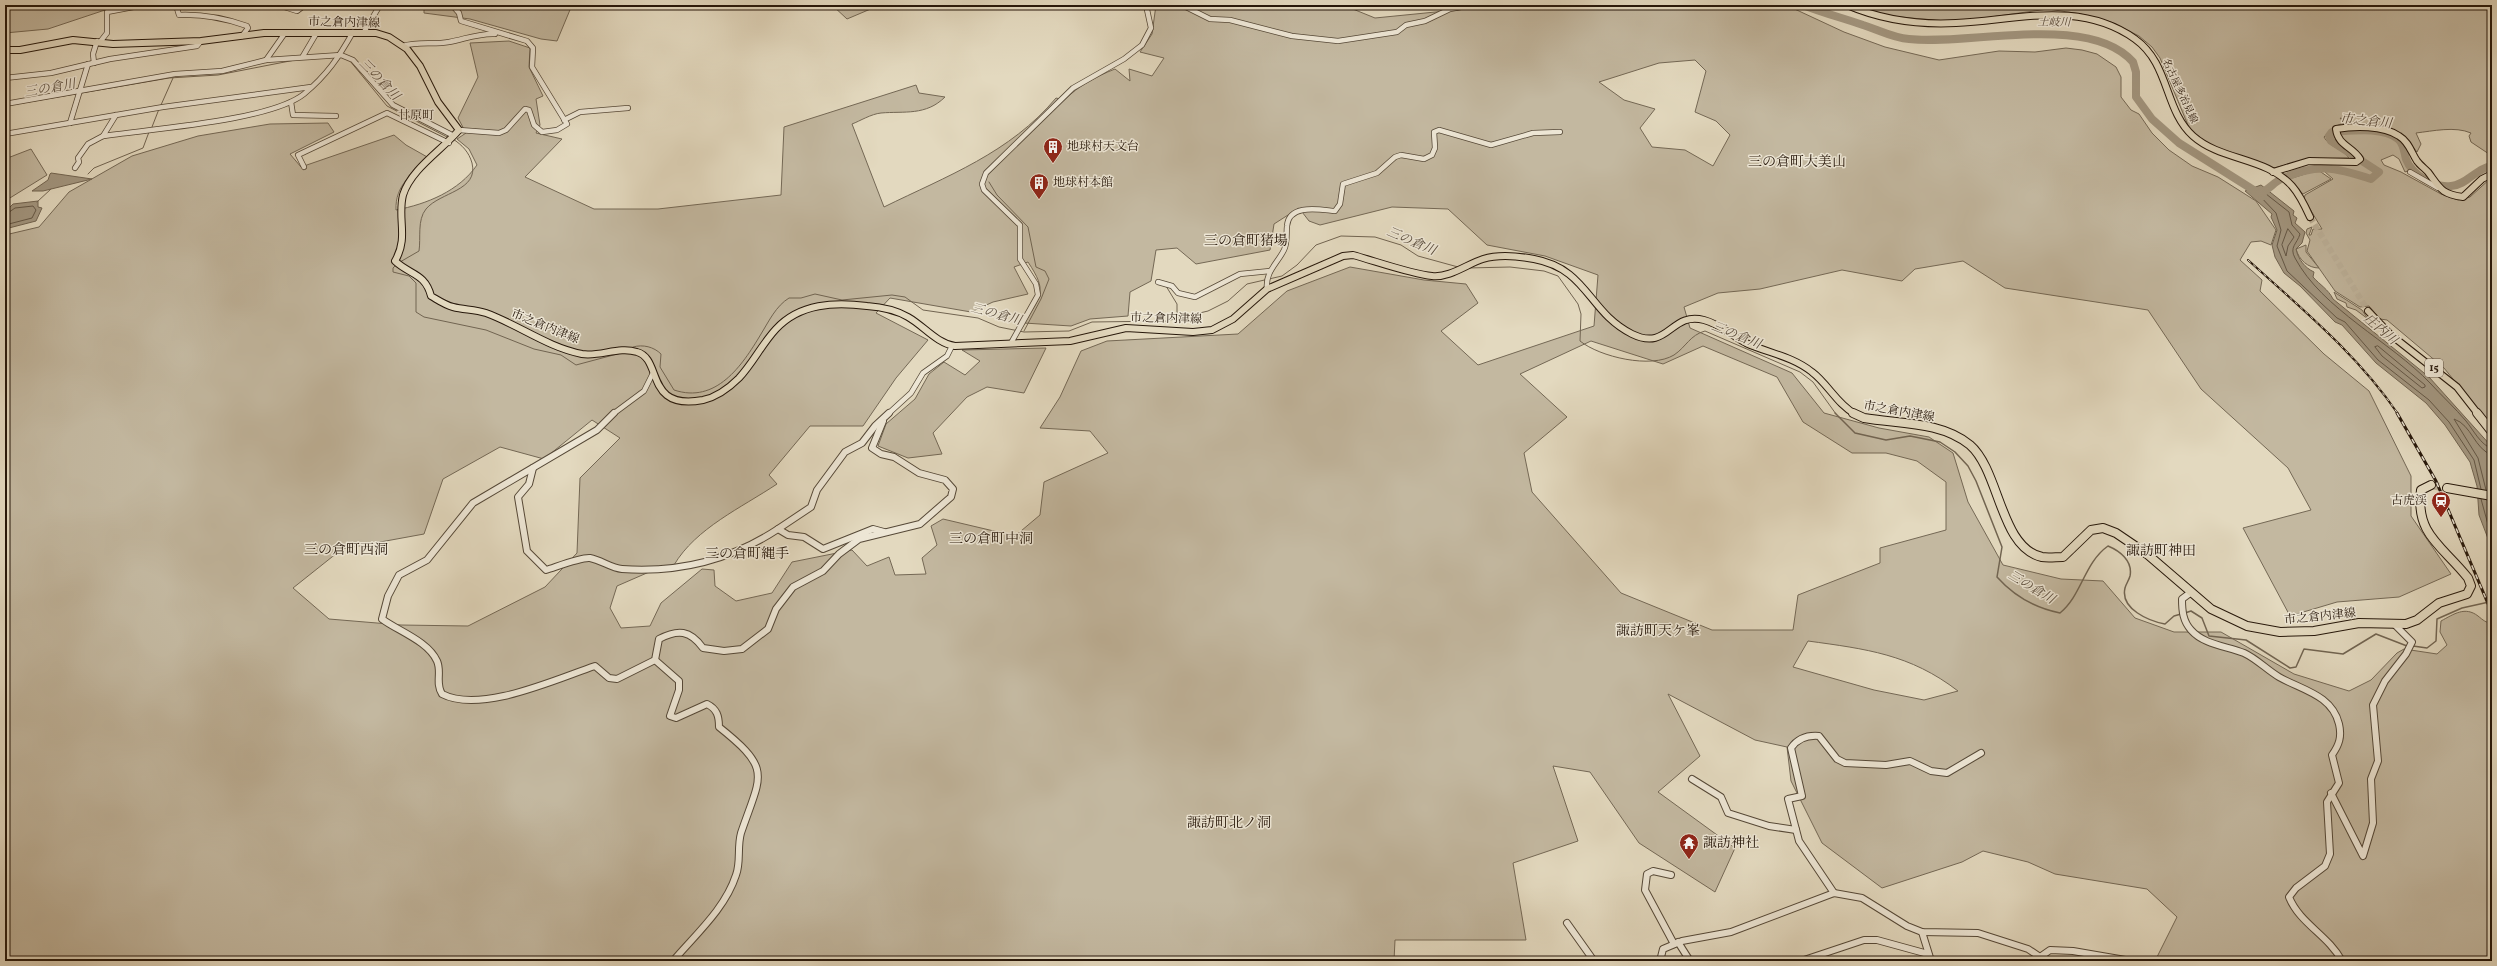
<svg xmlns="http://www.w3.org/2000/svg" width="2497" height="966" viewBox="0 0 2497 966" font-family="Vollkorn,'Noto Serif JP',serif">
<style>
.green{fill:#c3b8a0;stroke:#746855;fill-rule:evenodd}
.water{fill:#a39781;stroke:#716451}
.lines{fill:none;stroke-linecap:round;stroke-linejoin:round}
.shore{stroke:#645746;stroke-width:1}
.stream-far1{stroke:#716451;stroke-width:1}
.stream{stroke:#716451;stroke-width:1.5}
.river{stroke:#a39781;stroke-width:8}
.major-tunnel-far1{stroke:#bdb29b;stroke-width:6;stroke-dasharray:6 3;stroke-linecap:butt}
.major-tunnel{stroke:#bdb29b;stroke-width:8;stroke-dasharray:8 4;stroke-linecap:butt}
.minor-far1-casing{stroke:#554837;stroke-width:6}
.minor-casing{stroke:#554837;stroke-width:8}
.major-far1-casing{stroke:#26170a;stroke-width:8}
.major-casing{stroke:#26170a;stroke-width:10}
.minor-far1{stroke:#ede6d5;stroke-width:4.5}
.minor{stroke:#ede6d5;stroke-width:6}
.major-far1{stroke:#e3d9bf;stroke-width:6}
.major{stroke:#e3d9bf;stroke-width:8}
.rail-far1-casing{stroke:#26170a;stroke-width:2}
.rail-casing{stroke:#26170a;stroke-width:3}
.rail-far1{stroke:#ede6d5;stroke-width:1;stroke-dasharray:3.5;stroke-linecap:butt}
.rail{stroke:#ede6d5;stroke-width:1.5;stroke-dasharray:5;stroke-linecap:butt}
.labels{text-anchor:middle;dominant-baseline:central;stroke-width:3;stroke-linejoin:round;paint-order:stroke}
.far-street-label{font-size:10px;fill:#26170a;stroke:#ede6d5}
.far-water-label{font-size:11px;font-style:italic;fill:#584a3a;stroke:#ede6d5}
.shield{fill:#ede6d5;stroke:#625547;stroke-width:1}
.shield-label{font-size:11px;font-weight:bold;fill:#26170a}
.street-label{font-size:12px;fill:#26170a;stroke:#ede6d5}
.far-quarter-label{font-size:12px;fill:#26170a;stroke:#ede6d5}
.poi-label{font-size:12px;fill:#26170a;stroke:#ede6d5;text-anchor:start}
.water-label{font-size:13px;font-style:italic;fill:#584a3a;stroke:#ede6d5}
.quarter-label{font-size:14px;fill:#26170a;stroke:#ede6d5}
.near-poi-label{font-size:14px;fill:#26170a;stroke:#ede6d5;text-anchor:start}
</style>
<rect width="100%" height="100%" fill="#e3d9bf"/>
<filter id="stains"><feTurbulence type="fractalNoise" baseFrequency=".005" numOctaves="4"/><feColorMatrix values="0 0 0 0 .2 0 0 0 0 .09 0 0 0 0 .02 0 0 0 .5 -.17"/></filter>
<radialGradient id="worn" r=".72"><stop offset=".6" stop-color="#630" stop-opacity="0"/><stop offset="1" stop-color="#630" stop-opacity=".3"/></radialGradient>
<g class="green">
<path d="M5 5H126L102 11 48 29 5 33Z"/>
<path d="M424 5H572L557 41 541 39 470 19 424 13Z"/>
<path d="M832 5H880L847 19Z"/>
<path d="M1156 5H1343L1375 18 1506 5H1786L1844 32 1885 47 1939 60 1999 51 2035 52 2066 48 2082 50 2097 54 2116 67 2121 77V97L2131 110 2139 114 2152 133 2169 150 2192 166 2218 177 2256 201 2276 230 2271 245 2261 241 2251 242 2240 260 2262 280 2260 291 2324 354 2369 391 2411 476V516L2451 574 2399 597 2337 602 2290 616 2243 528 2311 510 2288 468 2201 389 2148 310 2005 288 1963 261 1915 269 1902 281 1842 270 1760 289 1718 293 1684 307 1690 328 1792 373 1824 413 1879 428 1929 437 1953 453 1968 502 2003 565 2061 579 2103 581 2135 618 2174 632H2221L2294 674 2349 691 2371 680 2397 653 2404 649 2437 654 2447 645 2440 632 2441 621C2454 614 2465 606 2478 616 2483 620 2486 623 2492 623V961H2155L2177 917 2147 889 2055 874 2028 862 1983 851 1962 862 1882 888 1822 843 1791 781 1787 747 1755 740 1668 694 1700 756 1658 792 1735 848 1715 892 1639 843 1590 772 1553 766 1578 841 1513 863 1526 940H1395L1394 961H5V235L39 227 69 192 132 156 198 136 270 124 328 123 334 132 290 154 301 167 394 135 406 145 429 158C412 174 395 185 396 210 427 204 459 191 477 165L469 149 457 139 466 133 458 118 478 77 470 43 509 41 530 48 529 67 543 96 536 99 540 125 536 133 562 139 525 177 594 209H658L781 195 784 127 916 85 919 93 945 97C926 116 904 111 881 113 871 114 860 121 852 124L884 207C947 176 1010 153 1056 98L1064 100C1080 85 1095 77 1115 69L1130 81 1129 69 1152 76 1164 58 1140 52 1152 34ZM1695 60 1706 71 1695 112 1716 121 1730 135 1713 166 1685 150 1652 147 1640 128 1655 109 1624 100 1599 82 1659 63ZM1392 207 1448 209 1487 245 1545 256 1598 275 1594 326 1478 365 1441 331 1478 303 1466 284 1424 280 1350 267 1287 291 1238 334 1107 341 1081 351 1060 397 1040 428 1090 431 1108 453 1044 482 1040 515 1015 536 943 519 931 526 937 545 922 558 926 574 895 575 889 557 867 566 852 550 792 562 772 593 736 601 715 586 714 570 702 569 661 603 650 626 621 628 610 608 617 586 656 569 674 565C696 528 741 508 777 484L769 475 810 426H863L896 378 928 340 876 313 890 298 971 312 993 302 1028 294 1014 267 1028 262C1048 292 1041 295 1024 323L1071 326 1090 319 1128 316 1130 292 1151 281 1156 250 1177 248 1196 264 1270 250 1274 224 1299 208 1309 221 1320 225ZM1591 341 1663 364 1703 346 1777 377 1803 422 1852 453H1886L1917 461 1946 482V530L1880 548V563L1798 595 1793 630H1712L1621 593 1532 492 1524 453 1567 417 1520 374ZM592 420 620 438 580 478 577 553 545 587 468 626 401 625 329 619 293 588 342 549 424 534 443 479 500 447 544 459ZM1808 641C1866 649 1910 654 1958 691L1924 700 1874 690 1793 667Z"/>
<path d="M1858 5H2492V156L2471 142 2469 136 2471 133C2455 126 2433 131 2416 133L2421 144 2417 152 2404 136 2340 118 2344 123 2333 127 2324 137C2329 147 2343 149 2349 158L2309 159 2270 169 2209 144 2190 130 2160 58 2152 47 2139 36 2111 22 2081 14 2048 9 1962 21H1941L1892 16 1865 10Z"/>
<path d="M2351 133C2373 133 2391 130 2404 151L2403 156 2410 170 2405 172 2399 159 2393 155 2381 160 2384 165 2401 172 2441 194 2458 200 2470 197 2492 177V427L2444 368 2387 320 2380 319 2369 306 2360 307 2335 291 2307 251 2310 240 2306 233 2307 229 2312 227 2309 235H2311L2313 229H2322L2304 199 2305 195 2333 179 2316 164H2356L2362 162 2364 158 2361 154 2347 146 2339 134Z"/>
<path d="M31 149 47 175 5 201V159Z"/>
<path d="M2318 170 2331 179 2303 194 2289 179Z"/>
<path d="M2306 245V252L2319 268C2308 268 2299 260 2296 249Z"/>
<path d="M2334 292 2362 310 2368 319 2356 310 2347 307 2346 303 2337 299Z"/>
<path d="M1046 348 1024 393 987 387 967 397 933 433 942 454 908 458 878 446 886 424 915 399 929 374 944 362 965 375 980 361 962 350Z"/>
</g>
<g class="water">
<path d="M50 174 51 173 92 179 43 191H32L48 180Z"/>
<path d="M2261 185 2294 211 2293 215 2297 218 2295 223 2305 232 2302 243 2296 249C2298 259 2305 268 2314 272L2313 277C2320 285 2328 289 2333 299L2429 377 2492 447V549L2479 515 2477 486 2470 462 2445 425 2426 403 2376 363 2342 325 2335 322 2300 286 2284 273 2275 257 2272 245 2277 230 2271 217 2272 214 2245 191Z"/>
<path d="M38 201V207L42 208 36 221 5 229V212L13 204Z"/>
</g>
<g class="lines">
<g class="shore">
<path d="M5 215 15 208 33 206 36 210 32 218 5 225"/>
<path d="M2288 229 2294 237 2288 246 2286 256 2282 245Z"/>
<path d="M2378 346 2425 385V387L2422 388 2382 356 2375 347Z"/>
<path d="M2481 489 2474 460 2449 422 2429 400 2378 360 2345 322 2337 318 2287 271 2277 246 2281 230 2276 213 2256 192 2261 190 2289 212 2292 225 2300 234C2297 244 2289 247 2295 258 2322 309 2391 342 2430 383 2442 396 2455 408 2466 421 2474 431 2480 444 2492 449"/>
<path d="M2486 490 2478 458 2454 419C2472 425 2474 449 2492 455"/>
<path d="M2481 499 2492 539"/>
</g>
<g class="stream-far1">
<path d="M350 61 387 106 449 138"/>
<path d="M161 105 173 78"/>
<path d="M5 106 169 78 218 75 295 60"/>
<path d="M152 127 159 109"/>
<path d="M88 174 94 168 143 148 149 132"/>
<path d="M989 182 997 195 1028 227 1036 267 1045 271 1049 279 1041 299 1024 331"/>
<path d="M37 202 51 189"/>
<path d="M400 262 419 251C421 238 417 220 426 209 440 192 479 191 472 163 469 152 462 145 453 139"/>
<path d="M397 264 393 268V272L409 276 416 283V312L424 317 486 330 534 349 561 355 576 365 621 353"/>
<path d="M1468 268 1510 267 1544 271 1558 276 1578 304 1581 314 1580 341C1600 357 1651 369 1674 355 1686 347 1690 335 1705 331L1800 372 1813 382 1836 414"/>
<path d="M1166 286 1177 304V318"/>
<path d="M633 347C643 344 654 347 661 354L660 367 674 390C716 404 742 366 761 334 769 321 776 306 789 298H801L815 294 842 300 892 295 905 297 923 310 978 318 999 327 1024 332 1069 331 1092 322 1166 321 1208 311 1228 301 1247 284 1282 276 1297 265 1316 245 1341 236 1375 237 1401 245 1418 256 1458 267"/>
</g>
<g class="stream">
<path d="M1835 413 1855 433 1886 440 1910 436 1940 442 1955 452 1968 466 1976 481 2002 547 1997 577C2014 596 2035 608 2060 613 2082 595 2084 563 2108 546 2120 551 2133 561 2130 576 2129 580 2126 584 2125 588 2120 609 2149 621 2165 624L2174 616 2181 614"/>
<path d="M2185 613 2191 611 2202 618 2209 636 2246 640 2290 668 2296 667 2304 649 2343 654 2376 634 2407 646"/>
<path d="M2413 646 2427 648 2436 641 2437 619 2462 608 2489 602 2492 599"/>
</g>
<g class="river">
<path d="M1803 5C1823 13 1843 18 1863 25 1879 30 1893 38 1909 39 1969 46 2089 12 2133 62L2136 72V97L2152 119 2179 143 2263 196"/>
<path d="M2260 193C2269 190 2273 183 2281 179 2316 163 2335 167 2371 179L2379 172 2331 141 2329 136 2332 132C2350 131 2383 126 2398 139 2404 144 2404 152 2406 159 2412 175 2434 188 2451 186 2467 185 2476 168 2492 166"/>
</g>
<path class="major-tunnel-far1" d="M2310 217 2368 311"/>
<path class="major-tunnel" d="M2431 485 2447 488"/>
<g class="minor-far1-casing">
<g id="minor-far1">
<path d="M176 5 179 15C204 14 224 18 247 26L248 28 242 36"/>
<path d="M278 5 297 11 305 5"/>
<path d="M452 5 459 13 461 21 527 41 533 48 532 67 567 124 557 130 542 132 534 125 529 110 525 109 506 130 499 133 459 130"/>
<path d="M1182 5 1210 19 1230 20 1292 36 1338 41 1397 32 1406 25 1425 21 1450 9 1472 5"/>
<path d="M1526 5 1539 7"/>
<path d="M1147 7 1156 5"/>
<path d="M364 32 380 5"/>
<path d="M100 42 107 33V12L144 5"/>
<path d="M403 46C418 41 434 45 449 42 465 39 479 33 495 34"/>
<path d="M303 56 316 34"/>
<path d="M266 60 285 33"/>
<path d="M94 63 93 54 97 41"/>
<path d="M5 78 51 73 110 59 197 46 201 41"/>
<path d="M291 102 293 115 336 116"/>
<path d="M5 104 175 74 222 71 266 60 341 55 353 60 393 105 454 136"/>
<path d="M564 120 580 112 628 108"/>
<path d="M70 123 88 64"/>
<path d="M5 134 163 107 311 87"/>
<path d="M103 136 116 115"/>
<path d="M304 167 298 155 387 113 449 143"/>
<path d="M75 168 79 162 78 158 88 144 103 136C150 129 270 121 304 94 327 75 339 57 353 32"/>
<path d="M2410 172 2438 188"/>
<path d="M1158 282 1172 286 1178 293 1195 297 1240 274 1270 271"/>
<path d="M1267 289C1265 272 1277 264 1284 250 1288 242 1286 234 1287 226 1289 203 1321 210 1335 211L1340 204 1343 184 1377 173 1395 157 1401 155 1424 159 1432 155 1435 148 1434 132 1439 130 1491 145 1533 133 1560 132"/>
<path d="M1011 343 1038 295 1036 284 1020 259V225L984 190 982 184 986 173 1073 88 1124 59 1142 45 1151 28 1146 5"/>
<path d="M613 414 644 391 653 373"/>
<path d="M888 414 911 393 923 373 947 356 952 346"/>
</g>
</g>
<g class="minor-casing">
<g id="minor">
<path d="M614 413 597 430 473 503 427 560 399 575 388 596 382 619C398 631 428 641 437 661 442 672 435 683 442 694 481 714 556 679 595 666L609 678 617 679 655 660 659 639C678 629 690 630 703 648L724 651 742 649 768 629 776 609 793 587 823 571 839 554 859 539 920 524 951 497 953 489 945 480 919 473 894 457 881 454 872 448 883 421"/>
<path d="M533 468 529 484 518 497 527 551 546 570C556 567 581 557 590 558 601 560 611 568 622 569 679 573 731 560 778 529"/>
<path d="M884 532 873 529 823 549 804 537 788 535 778 529 811 507 817 490 845 452 862 443 875 426 889 413"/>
<path d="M2190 593 2182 599C2182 611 2183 621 2191 630 2204 645 2227 646 2244 653 2257 659 2267 670 2279 677 2302 690 2332 695 2339 724 2342 737 2339 745 2332 755L2339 783 2327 802 2330 854 2325 866 2296 888 2289 897C2300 924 2328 935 2342 961"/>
<path d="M655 660 679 681V690L670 716 676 718 707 704C717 709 719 716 719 727 773 770 761 774 741 833 737 847 741 862 736 875 725 909 695 935 673 961"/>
<path d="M1692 779 1721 797 1728 813 1769 826 1796 830"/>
<path d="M2331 793 2363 856 2373 823 2371 779 2378 761 2373 705 2385 681 2406 654 2412 642 2396 626"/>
<path d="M1671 875 1653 871 1647 874 1645 890 1674 944"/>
<path d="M1834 893 1799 841 1788 799 1802 796 1791 748C1798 738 1807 735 1819 736L1837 759 1845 763 1886 765 1910 761 1931 771 1947 773 1981 753"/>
<path d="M1567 923 1594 961"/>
<path d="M1922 932 1931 961"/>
<path d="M1678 942 1690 961"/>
<path d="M2040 957 2050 950 2073 951 2131 961"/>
<path d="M1660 961 1663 949 1682 941 1731 932 1834 893 1862 898 1907 926 1922 932 1978 933 2028 949 2046 961"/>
<path d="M1801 961 1864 940H1877L1928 954"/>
</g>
</g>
<g class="major-far1-casing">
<g id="major-far1">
<path d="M1847 5C1882 20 1918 25 1956 23 2018 20 2080 0 2135 39 2170 64 2164 110 2193 136 2221 161 2266 157 2292 186 2300 195 2305 206 2310 217"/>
<path d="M5 50H20L73 40 113 44 201 41 264 33H376L389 37 407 49 420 66 438 102 459 130C442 150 411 169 403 195 397 219 409 237 395 261 410 275 425 273 431 296 438 300 445 305 453 307 464 310 475 309 486 313 519 325 547 347 582 354 600 357 619 346 637 352 663 359 644 411 703 400 717 397 729 388 739 378 753 363 762 344 776 329 800 303 835 302 867 306 881 307 896 310 908 317 924 326 936 343 955 346L1070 341 1126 328 1193 332 1212 330 1233 319 1267 289 1343 256 1353 255C1375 261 1411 274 1432 276 1450 278 1467 264 1483 259 1499 254 1518 256 1534 259 1588 269 1588 312 1632 334 1669 352 1670 311 1704 320 1720 324 1732 336 1746 343 1768 353 1792 356 1812 372 1828 384 1837 404 1855 414"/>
<path d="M2273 172 2309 161 2356 162 2360 159C2352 146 2338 146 2336 129 2354 126 2383 125 2399 136 2409 142 2411 152 2417 161 2420 165 2424 168 2428 172 2440 188 2441 194 2463 197L2482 179 2492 174"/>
<path d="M2368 311 2391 335 2457 387 2478 414"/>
</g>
</g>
<g class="major-casing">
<g id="major">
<path d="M1853 413 1864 418C1898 424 1941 421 1970 445 2000 471 2000 548 2042 557 2048 558 2056 557 2063 557L2091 530 2103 528 2116 533 2147 554 2211 609 2247 626 2280 632 2314 631 2359 623 2406 624 2417 620 2439 603 2467 594 2471 586 2468 578C2443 546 2415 535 2421 490L2431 485"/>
<path d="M2477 413 2492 432"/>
<path d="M2447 488 2492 496"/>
</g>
</g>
<use href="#minor-far1" class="minor-far1"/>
<use href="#minor" class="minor"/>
<use href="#major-far1" class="major-far1"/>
<use href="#major" class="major"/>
<g class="rail-far1-casing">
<g id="rail-far1">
<path d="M1749 5 1755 9"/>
<path d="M2248 260C2301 308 2358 355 2398 414"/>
</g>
</g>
<g class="rail-casing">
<path id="rail" d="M2397 413 2436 481 2492 613"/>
</g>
<use href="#rail-far1" class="rail-far1"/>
<use href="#rail" class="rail"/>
</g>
<defs>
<g id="building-pin" transform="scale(1)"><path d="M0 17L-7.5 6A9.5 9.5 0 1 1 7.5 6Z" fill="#8f2418" stroke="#ede6d5"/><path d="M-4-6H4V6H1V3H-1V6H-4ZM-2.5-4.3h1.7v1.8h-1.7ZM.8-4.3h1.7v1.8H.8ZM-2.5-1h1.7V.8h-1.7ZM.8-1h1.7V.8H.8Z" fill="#fff"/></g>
<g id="station-pin" transform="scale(1)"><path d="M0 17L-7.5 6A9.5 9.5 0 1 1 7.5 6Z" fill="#8f2418" stroke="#ede6d5"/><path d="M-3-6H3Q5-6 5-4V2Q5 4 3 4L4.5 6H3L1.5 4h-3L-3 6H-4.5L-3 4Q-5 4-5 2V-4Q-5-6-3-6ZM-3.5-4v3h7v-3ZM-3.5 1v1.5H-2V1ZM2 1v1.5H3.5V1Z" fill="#fff"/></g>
<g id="temple-pin" transform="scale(1)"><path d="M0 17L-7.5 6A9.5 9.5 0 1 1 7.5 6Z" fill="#8f2418" stroke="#ede6d5"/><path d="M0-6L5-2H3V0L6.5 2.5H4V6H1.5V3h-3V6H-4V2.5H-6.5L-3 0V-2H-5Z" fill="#fff"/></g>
</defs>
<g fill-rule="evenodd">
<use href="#building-pin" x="1053" y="147"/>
<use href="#building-pin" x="1039" y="183"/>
<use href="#station-pin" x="2441" y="501"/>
<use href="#temple-pin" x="1689" y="843"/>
</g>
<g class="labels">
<g class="far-street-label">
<text transform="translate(2180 91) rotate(65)">名古屋多治見線</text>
</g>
<g class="far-water-label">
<text transform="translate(2054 23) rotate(1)">土岐川</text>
</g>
<rect class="shield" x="2425" y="359" width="18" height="18" rx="3"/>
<g class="shield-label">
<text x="2434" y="368">15</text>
</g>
<g class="street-label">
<text transform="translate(344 23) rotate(1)">市之倉内津線</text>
<text transform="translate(1166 319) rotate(1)">市之倉内津線</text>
<text transform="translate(545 327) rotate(22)">市之倉内津線</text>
<text transform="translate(1899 412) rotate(10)">市之倉内津線</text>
<text transform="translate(2320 617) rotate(-6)">市之倉内津線</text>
</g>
<g class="far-quarter-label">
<text x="416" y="116">廿原町</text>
</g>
<g class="poi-label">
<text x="1067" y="147">地球村天文台</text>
<text x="1053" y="183">地球村本館</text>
<text x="2427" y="501" text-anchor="end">古虎渓</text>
</g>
<g class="water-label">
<text transform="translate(379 80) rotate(46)">三の倉川</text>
<text transform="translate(50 89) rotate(-10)">三の倉川</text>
<text transform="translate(2366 122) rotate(6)">市之倉川</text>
<text transform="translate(1411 242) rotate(23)">三の倉川</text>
<text transform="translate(996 315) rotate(15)">三の倉川</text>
<text transform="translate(2380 330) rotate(41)">庄内川</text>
<text transform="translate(1736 336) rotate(22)">三の倉川</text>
<text transform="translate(2031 588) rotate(31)">三の倉川</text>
</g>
<g class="quarter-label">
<text x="1797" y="162">三の倉町大美山</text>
<text x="1246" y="241">三の倉町猪場</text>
<text x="991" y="539">三の倉町中洞</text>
<text x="346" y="550">三の倉町西洞</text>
<text x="2161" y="551">諏訪町神田</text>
<text x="747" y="554">三の倉町縄手</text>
<text x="1658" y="631">諏訪町天ケ峯</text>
<text x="1229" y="823">諏訪町北ノ洞</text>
</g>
<g class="near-poi-label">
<text x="1703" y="843">諏訪神社</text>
</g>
</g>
<rect width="2497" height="966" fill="none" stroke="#e3d9bf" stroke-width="20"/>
<rect x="6" y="6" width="2485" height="954" fill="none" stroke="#26170a" stroke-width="2"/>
<rect x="10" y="10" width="2477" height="946" fill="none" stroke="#26170a"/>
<rect width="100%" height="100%" filter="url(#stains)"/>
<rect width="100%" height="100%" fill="url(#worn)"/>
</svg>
